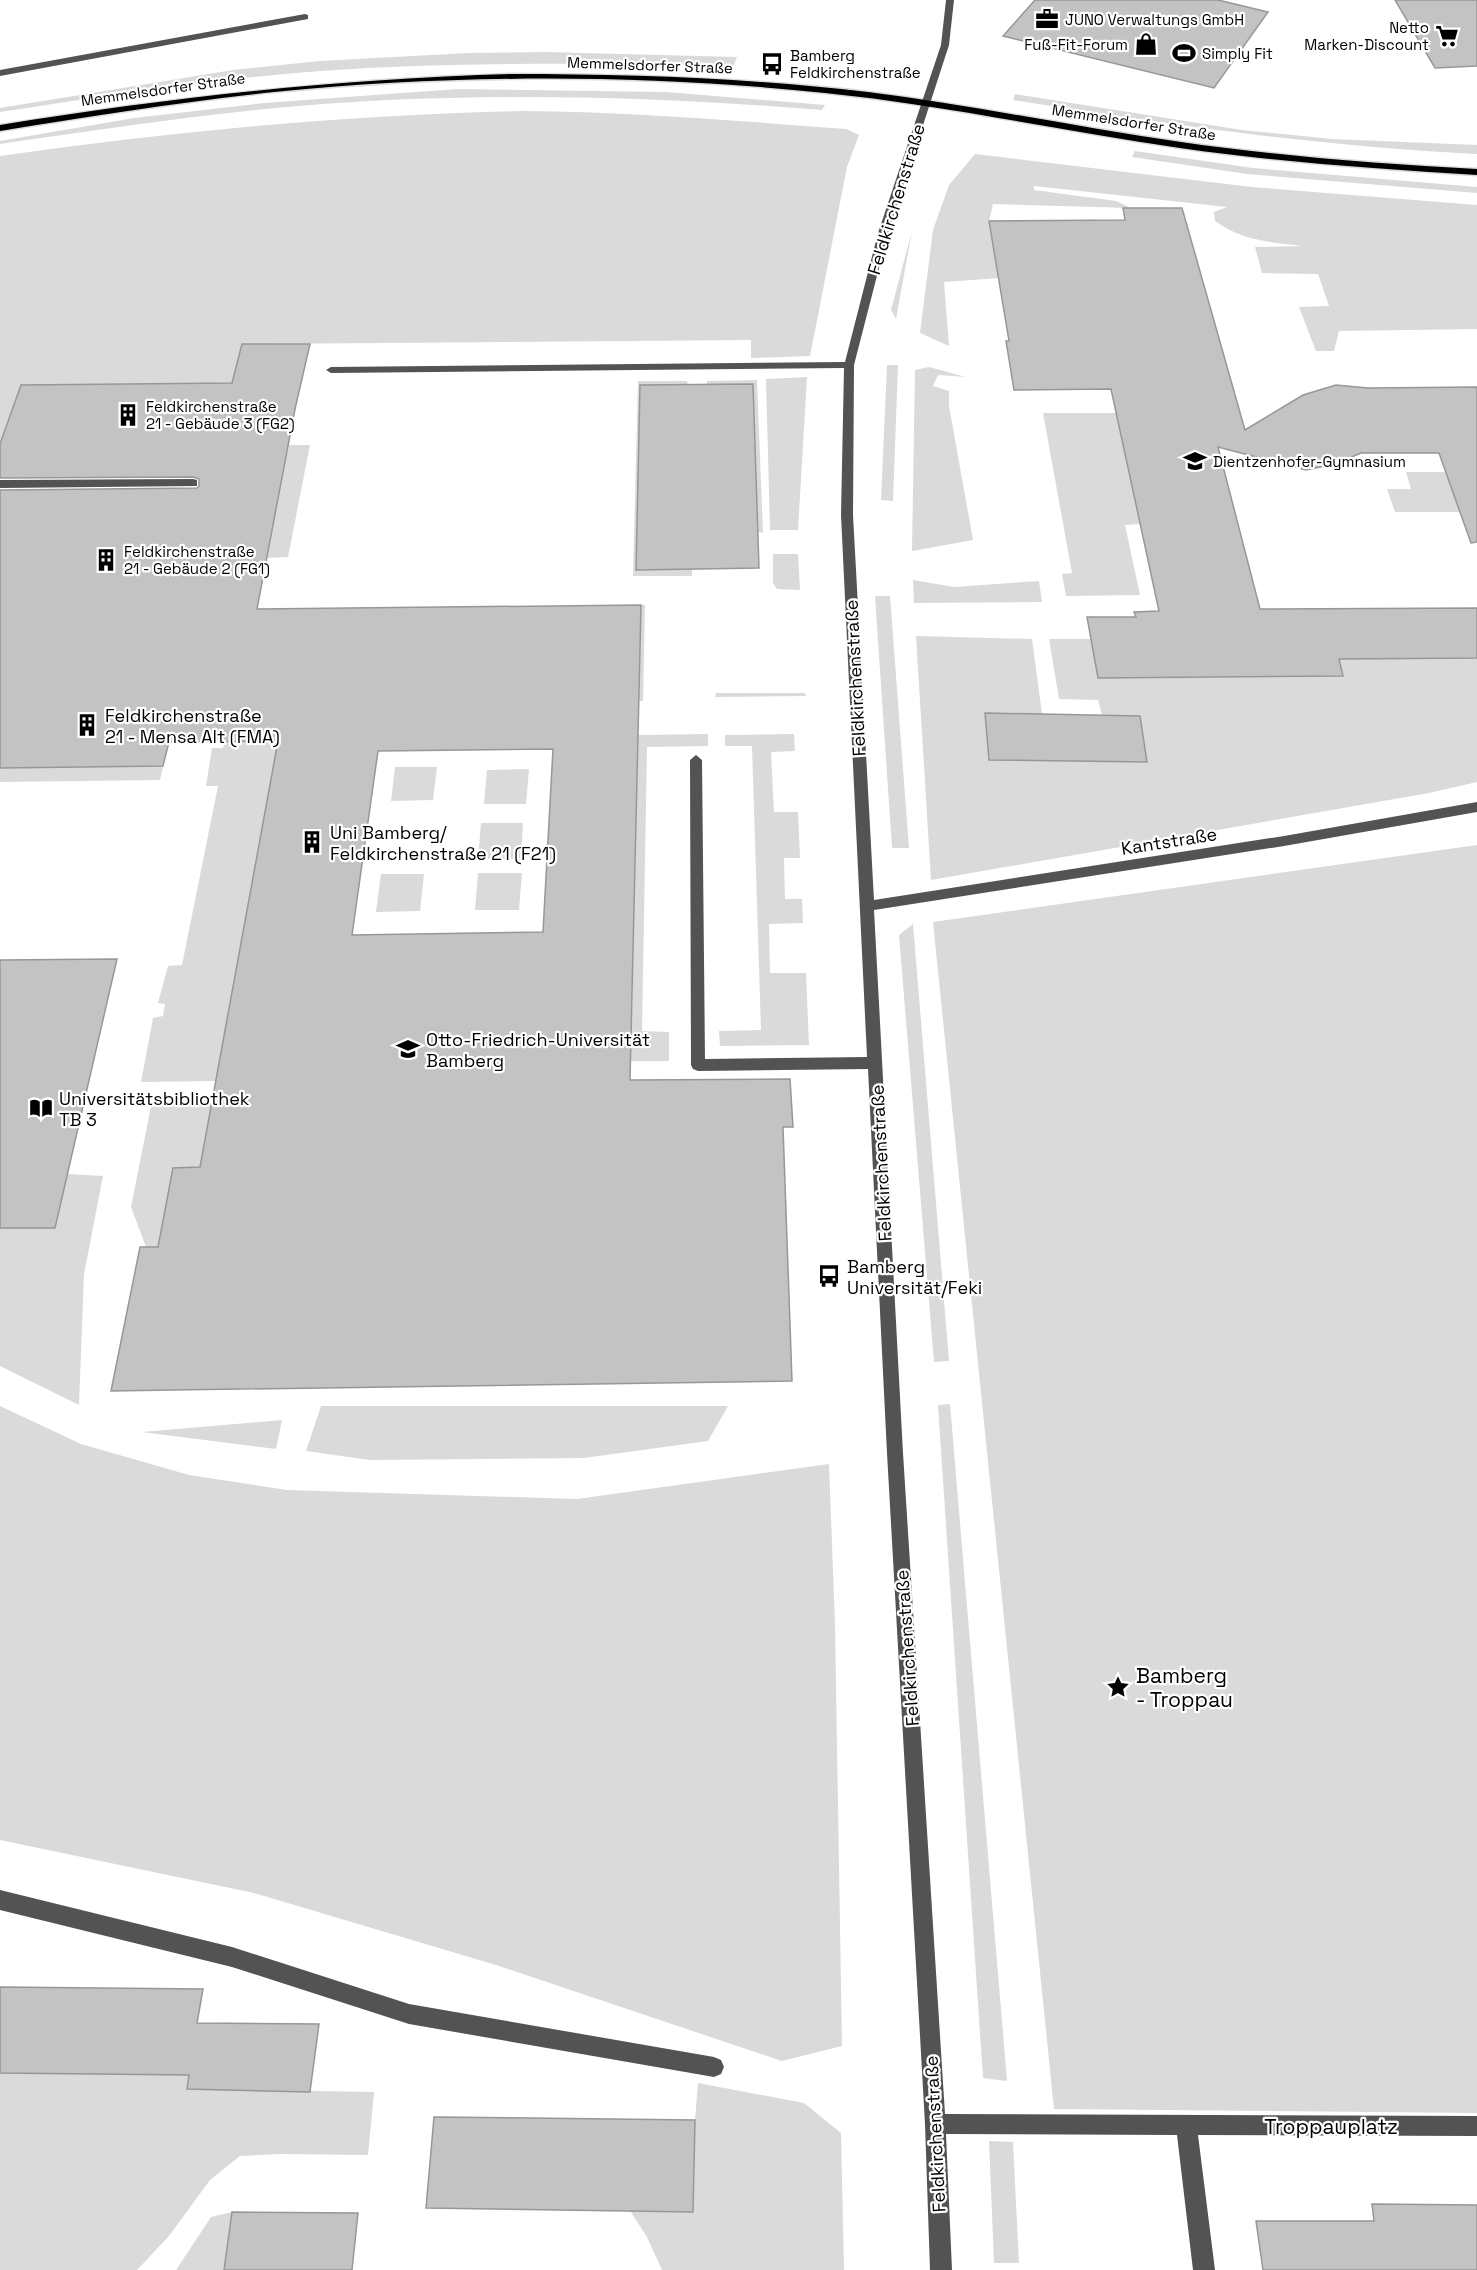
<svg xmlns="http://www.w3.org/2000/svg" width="1477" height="2270" viewBox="0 0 1477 2270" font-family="'Space Grotesk',sans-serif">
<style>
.green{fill:#dadada}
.building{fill:#c3c3c3;stroke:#979797;stroke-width:1.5;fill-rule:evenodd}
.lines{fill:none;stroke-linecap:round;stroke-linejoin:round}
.major-casing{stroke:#dbdbdb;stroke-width:3}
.minor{fill:#535353;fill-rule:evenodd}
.major{fill:#000;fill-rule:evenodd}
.labels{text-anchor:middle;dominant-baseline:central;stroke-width:4.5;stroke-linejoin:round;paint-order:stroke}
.far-poi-label{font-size:15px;fill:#000;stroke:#fff;text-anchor:start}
.far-street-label{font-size:15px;fill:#000;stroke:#fff}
.street-label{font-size:18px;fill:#000;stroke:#fff}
.poi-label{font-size:18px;fill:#000;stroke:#fff;text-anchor:start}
.near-poi-label{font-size:21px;fill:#000;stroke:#fff;text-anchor:start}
.near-street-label{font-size:21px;fill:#000;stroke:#fff}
</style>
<rect width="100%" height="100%" fill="#fff"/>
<g class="green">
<path d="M546 52 737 57 734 65C596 64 459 61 320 71 213 79 106 96 0 112V108L233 70 320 61 468 53Z"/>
<path d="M458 89 666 92 825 105 822 110C637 95 450 91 265 109 176 118 88 131 0 144V141L134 118 264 103Z"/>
<path d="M1015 94 1242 130 1332 139 1477 145V154C1321 146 1167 125 1013 100Z"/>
<path d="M524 111C632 112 738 121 846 129L859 135 847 167 810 356 751 358V340L243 344 232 383 21 385 0 444V156C174 131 348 115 524 111Z"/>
<path d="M1135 151 1253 168 1477 187V193L1247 174 1132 157Z"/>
<path d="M975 154 1252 187 1477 205V329L1339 331 1334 351H1316L1299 307 1329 306 1318 274 1262 273 1255 247 1303 246C1271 242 1242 241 1215 221L1214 212 1227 207 1034 186V190L1116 201 1131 208 993 204 989 221 999 278 944 282 949 346 920 333 933 230 949 185Z"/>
<path d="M912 231 896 319 891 310Z"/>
<path d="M887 365H898L893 501 881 500Z"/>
<path d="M929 367 966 377 938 375 933 386 949 391V406L973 540 912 551 915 370Z"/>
<path d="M807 377 798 530H770L766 379Z"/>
<path d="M757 380 763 533 758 532 752 384H707V381Z"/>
<path d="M638 381H687L688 385H640L636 569H692V576H633Z"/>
<path d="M1043 413H1116L1140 524 1125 525 1140 595 1066 596 1062 574 1072 573Z"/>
<path d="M289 445H310L288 557 265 558Z"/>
<path d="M1406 472H1446L1460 512H1395L1387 489H1411Z"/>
<path d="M773 554H798L800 590 777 589 773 583Z"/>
<path d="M913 580 954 587 1039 581 1042 602 914 603Z"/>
<path d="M875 596H890L909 848H892Z"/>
<path d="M641 605H645L643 701H639Z"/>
<path d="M916 636 1032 639 1042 714 985 713 989 760 1147 762 1140 716 1102 715 1098 700 1059 699 1049 639H1140L1148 678 1343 676 1337 654 1477 658V782L1429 793 931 880Z"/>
<path d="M716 693H805L806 696 715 697Z"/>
<path d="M708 734V746L647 747 642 1031 669 1032V1061H631L638 735Z"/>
<path d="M794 734 795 751 771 752 774 812H798L800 858H784L785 899H802L803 923 769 924 770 973H806L809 1045 720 1046 719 1031 761 1030 752 746H725V735Z"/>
<path d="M225 741H278L216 1081 141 1082 153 1018 163 1016 165 1004 158 1003 168 966 182 965 218 786H206L212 748H223Z"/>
<path d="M163 766 160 780 0 782V768Z"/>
<path d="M395 767H437L433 800 391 801Z"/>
<path d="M529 769 526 804H484L487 770Z"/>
<path d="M481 823H523L521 859H478Z"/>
<path d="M1477 845V2113L1054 2109 933 922Z"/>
<path d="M478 873H522L519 910H475Z"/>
<path d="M381 874H424L420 911 376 912Z"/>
<path d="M913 924 949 1361 934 1362 899 935Z"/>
<path d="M212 1100 262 1166 173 1168 158 1247H146L131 1207 152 1101Z"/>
<path d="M67 1174 103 1176 84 1274 79 1405 0 1366V1228L55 1227Z"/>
<path d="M950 1404 1007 2081 983 2078 938 1405Z"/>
<path d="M0 1406 81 1444 189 1475 287 1490 577 1499 829 1464 835 1625 842 2046 782 2061 496 1965 254 1893 0 1840Z"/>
<path d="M321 1406H728L708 1441 584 1458 370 1460 306 1451Z"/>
<path d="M282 1420 276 1449 142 1432Z"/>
<path d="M0 2073 189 2075 187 2089 374 2092 368 2155 280 2154 240 2156 210 2180 169 2236 137 2270H0Z"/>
<path d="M698 2083 804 2103 841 2133 844 2270H662L647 2237 631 2212H693L695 2120Z"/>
<path d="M989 2141 1013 2142 1019 2263H994Z"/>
<path d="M232 2212 224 2270H176L211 2217Z"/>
</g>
<g class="building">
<path d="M1035 0H1218L1268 12 1214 88 1003 36Z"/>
<path d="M1395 0H1477V66L1435 68Z"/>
<path d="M1123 208H1182L1245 430 1303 395 1336 385 1368 388 1477 387V542L1471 543 1439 453H1361L1335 464 1306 470 1218 447 1260 609 1477 608V658L1339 659 1343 676 1098 678 1087 617H1136L1134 612 1159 611 1111 389 1014 390 1006 341H1009L989 221 1125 220Z"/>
<path d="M242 344H310L295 409 257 609 641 605 630 1080 790 1079 793 1127H783L792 1381 111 1391 140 1247H158L173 1168 200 1167 278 741 169 742 163 766 0 768V490L197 488 199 486V479L193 477 0 478V444L21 385 232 383ZM553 749 543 932 352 935 378 751Z"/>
<path d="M753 384 759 568 636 570 640 385Z"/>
<path d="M985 713 1140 716 1147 762 989 760Z"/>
<path d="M117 959 55 1228H0V960Z"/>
<path d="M0 1987 203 1989 197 2023 319 2024 310 2092 187 2089 189 2075 0 2073Z"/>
<path d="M434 2117 695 2120 693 2212 426 2208Z"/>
<path d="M1372 2204 1477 2205V2270H1263L1256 2221H1374Z"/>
<path d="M232 2212 358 2213 352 2270H224Z"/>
</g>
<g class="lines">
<g class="major-casing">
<path id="major" d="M512 74C631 74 749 78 868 92 972 105 1076 127 1181 142 1279 156 1378 164 1477 169V175C1378 169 1278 162 1180 148 1061 131 944 105 825 93 643 74 456 74 274 92 182 102 91 116 0 131V125C172 97 338 79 512 74Z"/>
</g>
<g class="minor">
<path d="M946 0H954L949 45 888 233 854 365 853 515 874 900 1284 836 1477 802V812L1284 846 874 910 903 1453 945 2114 1477 2116V2136L1198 2135 1215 2270H1193L1177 2135 946 2134 952 2270H930L925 2124 887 1453 868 1069 698 1071 693 1069 691 1065 690 760 696 755 702 760 705 1059 867 1057 841 515 844 368 331 373 326 370 331 367 845 362 878 233 941 45Z"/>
<path d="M305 14 308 15V19L0 76V70Z"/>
<path d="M193 479 197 480V486L0 488V480Z"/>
<path d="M0 1890 232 1947 409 2004 714 2057 721 2060 724 2067 721 2074 714 2077 409 2024 232 1967 0 1910Z"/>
</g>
<use href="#major" class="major"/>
</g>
<defs>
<g id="office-bare" transform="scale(1.8)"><path d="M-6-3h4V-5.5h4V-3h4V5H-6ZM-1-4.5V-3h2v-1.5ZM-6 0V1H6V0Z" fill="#000" stroke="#fff" stroke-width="2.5" paint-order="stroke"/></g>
<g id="supermarket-bare" transform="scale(1.8)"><path d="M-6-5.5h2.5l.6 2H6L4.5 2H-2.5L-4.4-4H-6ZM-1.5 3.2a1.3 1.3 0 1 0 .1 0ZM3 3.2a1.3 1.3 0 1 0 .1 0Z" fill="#000" stroke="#fff" stroke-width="2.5" paint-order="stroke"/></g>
<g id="shop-bare" transform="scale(1.8)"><path d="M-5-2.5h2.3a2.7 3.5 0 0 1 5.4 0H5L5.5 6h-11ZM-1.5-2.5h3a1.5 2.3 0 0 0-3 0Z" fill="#000" stroke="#fff" stroke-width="2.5" paint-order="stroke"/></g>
<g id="stadium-bare" transform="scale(1.8)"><path d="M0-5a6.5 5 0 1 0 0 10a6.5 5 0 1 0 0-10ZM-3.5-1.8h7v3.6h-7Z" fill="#000" stroke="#fff" stroke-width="2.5" paint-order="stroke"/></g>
<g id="bus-bare" transform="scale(1.8)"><path d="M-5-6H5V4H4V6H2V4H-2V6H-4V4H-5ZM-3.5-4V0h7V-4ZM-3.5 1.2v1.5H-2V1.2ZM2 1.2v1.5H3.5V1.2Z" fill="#000" stroke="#fff" stroke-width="2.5" paint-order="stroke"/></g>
<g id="building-bare" transform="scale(1.8)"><path d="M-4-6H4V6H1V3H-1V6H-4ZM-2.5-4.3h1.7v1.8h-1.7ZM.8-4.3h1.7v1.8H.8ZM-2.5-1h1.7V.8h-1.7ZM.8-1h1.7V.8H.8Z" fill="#000" stroke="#fff" stroke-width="2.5" paint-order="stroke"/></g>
<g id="school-bare" transform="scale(1.8)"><path d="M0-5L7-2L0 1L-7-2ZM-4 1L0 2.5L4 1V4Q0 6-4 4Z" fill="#000" stroke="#fff" stroke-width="2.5" paint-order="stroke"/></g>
<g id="university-bare" transform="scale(1.8)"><path d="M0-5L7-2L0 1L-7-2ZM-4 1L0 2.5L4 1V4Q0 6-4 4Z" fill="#000" stroke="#fff" stroke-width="2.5" paint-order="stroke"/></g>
<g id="library-bare" transform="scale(1.8)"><path d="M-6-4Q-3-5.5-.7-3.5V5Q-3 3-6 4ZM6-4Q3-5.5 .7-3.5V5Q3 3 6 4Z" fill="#000" stroke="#fff" stroke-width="2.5" paint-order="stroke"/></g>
<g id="sight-bare" transform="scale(1.8)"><path d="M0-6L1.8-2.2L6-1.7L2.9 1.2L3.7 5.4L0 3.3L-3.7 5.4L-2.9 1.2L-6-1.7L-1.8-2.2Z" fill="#000" stroke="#fff" stroke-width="2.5" paint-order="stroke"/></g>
</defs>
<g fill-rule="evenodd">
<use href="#office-bare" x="1047" y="19"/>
<use href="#supermarket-bare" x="1447" y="36"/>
<use href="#shop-bare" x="1146" y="44"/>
<use href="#stadium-bare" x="1184" y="53"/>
<use href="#bus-bare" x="772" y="64"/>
<use href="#building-bare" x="128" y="415"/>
<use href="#school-bare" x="1195" y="461"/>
<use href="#building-bare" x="106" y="560"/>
<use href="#building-bare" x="87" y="725"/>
<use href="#building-bare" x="312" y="842"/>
<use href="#university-bare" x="408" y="1049"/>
<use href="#library-bare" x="41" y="1108"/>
<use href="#bus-bare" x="829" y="1276"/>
<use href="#sight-bare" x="1118" y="1687"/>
</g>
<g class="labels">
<g class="far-poi-label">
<text x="1065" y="19">JUNO Verwaltungs GmbH</text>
<text x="1429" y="27" text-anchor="end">Netto<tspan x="1429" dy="17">Marken-Discount</tspan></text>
<text x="1128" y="44" text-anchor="end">Fuß-Fit-Forum</text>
<text x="1202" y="53">Simply Fit</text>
<text x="790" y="55">Bamberg<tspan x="790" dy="17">Feldkirchenstraße</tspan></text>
<text x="146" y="406">Feldkirchenstraße<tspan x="146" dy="17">21 - Gebäude 3 (FG2)</tspan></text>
<text x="1213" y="461">Dientzenhofer-Gymnasium</text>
<text x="124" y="551">Feldkirchenstraße<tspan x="124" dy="17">21 - Gebäude 2 (FG1)</tspan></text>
</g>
<g class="far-street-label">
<text transform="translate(650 65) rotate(2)">Memmelsdorfer Straße</text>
<text transform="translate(163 89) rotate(-8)">Memmelsdorfer Straße</text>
<text transform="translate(1134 122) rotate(9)">Memmelsdorfer Straße</text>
</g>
<g class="street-label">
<text transform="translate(896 199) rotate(-73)">Feldkirchenstraße</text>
<text transform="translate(855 678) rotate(-93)">Feldkirchenstraße</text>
<text transform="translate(1169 841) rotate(-9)">Kantstraße</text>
<text transform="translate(881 1163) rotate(-93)">Feldkirchenstraße</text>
<text transform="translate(907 1648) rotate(-94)">Feldkirchenstraße</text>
<text transform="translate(935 2134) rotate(-93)">Feldkirchenstraße</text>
</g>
<g class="poi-label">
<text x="105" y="715">Feldkirchenstraße<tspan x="105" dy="21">21 - Mensa Alt (FMA)</tspan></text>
<text x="330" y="832">Uni Bamberg/<tspan x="330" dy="21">Feldkirchenstraße 21 (F21)</tspan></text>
<text x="426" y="1039">Otto-Friedrich-Universität<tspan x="426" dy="21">Bamberg</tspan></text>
<text x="59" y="1098">Universitätsbibliothek<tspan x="59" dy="21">TB 3</tspan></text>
<text x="847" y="1266">Bamberg<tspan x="847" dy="21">Universität/Feki</tspan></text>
</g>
<g class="near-poi-label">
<text x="1136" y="1675">Bamberg<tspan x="1136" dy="24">- Troppau</tspan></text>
</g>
<g class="near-street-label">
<text x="1331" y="2126">Troppauplatz</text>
</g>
</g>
</svg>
